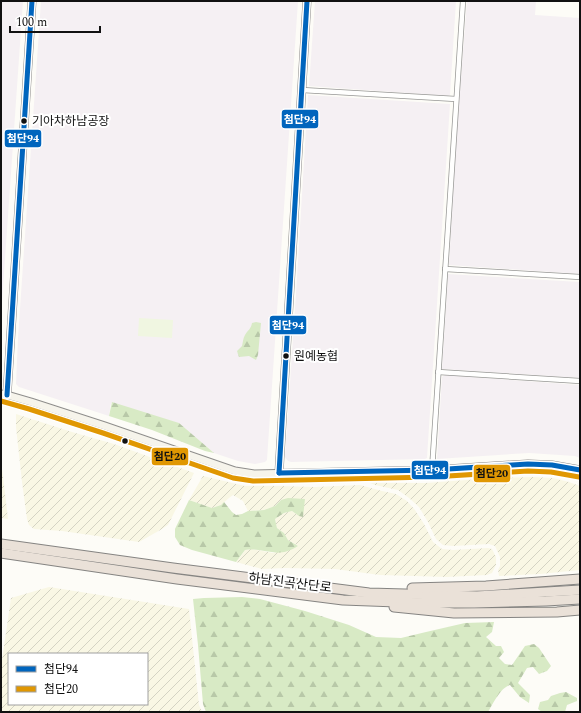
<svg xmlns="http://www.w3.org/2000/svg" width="581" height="713" viewBox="0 0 581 713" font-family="Spectral,'Noto Sans KR',serif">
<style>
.industrial{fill:#f5f0f3}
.farmland{fill:url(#farmland-furrows);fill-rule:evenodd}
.forest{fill:url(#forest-firs)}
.pitch{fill:#f0f6e1}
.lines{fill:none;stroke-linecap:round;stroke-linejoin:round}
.street-casing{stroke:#979795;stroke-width:6}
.secondary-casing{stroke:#8e8d8b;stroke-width:9}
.highway-casing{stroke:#858482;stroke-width:11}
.street{stroke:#fffffe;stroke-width:4.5}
.secondary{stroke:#f6f4eb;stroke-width:7}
.highway{stroke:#eae1d8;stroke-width:9}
.bus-1-casing{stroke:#fff;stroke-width:8}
.bus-2-casing{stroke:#fff;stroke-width:8}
.bus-1{stroke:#0065bd;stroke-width:5}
.bus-2{stroke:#e09702;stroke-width:5}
.bus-dot{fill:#111;stroke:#fff;stroke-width:1.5}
.labels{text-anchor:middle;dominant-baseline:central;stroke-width:4;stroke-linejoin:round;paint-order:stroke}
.bus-label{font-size:12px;fill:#111;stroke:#fff;text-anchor:start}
.street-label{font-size:13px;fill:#111;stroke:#fff}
.line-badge{stroke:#fff;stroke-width:1.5}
.badge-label{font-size:11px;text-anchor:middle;font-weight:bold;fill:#fff}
.pale-badge-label{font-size:11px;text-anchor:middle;font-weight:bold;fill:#111}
</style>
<defs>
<pattern id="farmland-furrows" width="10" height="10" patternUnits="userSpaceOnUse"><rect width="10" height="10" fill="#f9f7e4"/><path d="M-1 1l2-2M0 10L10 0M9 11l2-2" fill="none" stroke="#d4d3c3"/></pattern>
<pattern id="forest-firs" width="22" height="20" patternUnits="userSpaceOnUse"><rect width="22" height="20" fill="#d8eac5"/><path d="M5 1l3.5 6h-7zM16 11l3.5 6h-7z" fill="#b8c8a8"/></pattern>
</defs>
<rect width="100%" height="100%" fill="#fdfcf7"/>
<g class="industrial">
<path d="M1 1H23L1 316Z"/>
<path d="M41 1H298L267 460 265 462 255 464 238 461 214 453 178 423 111 403 109 416 19 387 16 384 18 338Z"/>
<path d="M315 1H456L450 95 448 96 309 86Z"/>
<path d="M467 1H536L535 15 580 18V274L449 265 456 141Z"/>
<path d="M308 95 450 104 427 458 425 459 291 462 288 461 285 457 296 293Z"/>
<path d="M448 274 580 282V378L442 369Z"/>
<path d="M445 375 580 385V458L575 456 529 453 437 459 442 377Z"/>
</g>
<g class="farmland">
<path d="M16 414 72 432 114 444 194 473 168 525 162 529 139 542 62 531 34 529 29 525 27 519 22 482 16 427Z"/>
<path d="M1 461 3 476 8 519 1 518Z"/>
<path d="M203 476 245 486H280L315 487 360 485 382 491 396 494 407 501 415 510 424 524 433 542 442 549 453 550 488 548 492 549 496 557V565L492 573 487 575 447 577 380 575 335 569 285 568 262 569 236 562 241 556 245 550 251 549 273 553 298 546 288 540 284 533 277 528 275 519 284 513 292 511 299 516 281 500 275 506 264 510 248 511 243 501 233 495 229 498 221 505 212 508 189 500Z"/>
<path d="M533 477 553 478 569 482 580 486V570L540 574 499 576 498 570 500 566V557L495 546 489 544 453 546 443 545 436 539 428 522 419 507 409 498 398 490 375 485 370 483H426L494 478Z"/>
<path d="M49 587 189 609 199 705 202 712H1V667L11 598ZM9 654H147V704H9Z"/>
</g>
<g class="forest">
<path d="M256 322 261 323 258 355 256 360 249 356 239 357 237 351 242 346C243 342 243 338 245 335 248 330 251 329 252 323Z"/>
<path d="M112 402 179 423 214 453 205 451 152 430 109 416Z"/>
<path d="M288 498 305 499 303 517 299 516 292 511 284 513 275 519 277 528 284 533 288 540 298 546C276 560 266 547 245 550L236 562 192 550 180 545 175 537V529L189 500 212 508 221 505 224 502 232 512 236 515 242 514 248 511 264 510 275 506 281 500Z"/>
<path d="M242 597 260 599 305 611 349 625 376 637 401 638 426 632 465 623 494 622 492 632 486 637 496 646H501L504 652 499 658 505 664 512 665 525 646 534 644 539 648 551 666 547 671 539 674 533 667 527 668 518 683 530 695 529 703 520 697 510 685C500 688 493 704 488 712H206L203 704 198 645 193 599 204 598Z"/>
<path d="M566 692 577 698V701L567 705 565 712H542L538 709 540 702 548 700 551 696 560 693Z"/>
</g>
<path class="pitch" d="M139 318 173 320 172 338 138 336Z"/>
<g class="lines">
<g class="street-casing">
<g id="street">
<path d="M302 90 456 99"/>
<path d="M445 269 580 277"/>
<path d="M438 372 580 381"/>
<path d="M432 470 463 1"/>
</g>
</g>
<g class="secondary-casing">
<g id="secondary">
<path d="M1 394 7 395 31 402 105 426 235 471 254 474 432 470 528 464 552 465 580 470"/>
<path d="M7 395 32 1"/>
<path d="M279 473 307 1"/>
</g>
</g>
<g class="highway-casing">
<g id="highway">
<path d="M1 544 173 568 369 593 477 596 580 590"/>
<path d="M1 553 177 579 343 600 424 603H474L546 601 580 599"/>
<path d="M412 588 486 586 580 579"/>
<path d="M394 607 454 613 557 612 580 610"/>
</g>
</g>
<use href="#street" class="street"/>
<use href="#secondary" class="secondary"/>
<use href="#highway" class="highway"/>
<g class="bus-1-casing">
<g id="bus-1">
<path d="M7 395 32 1"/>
<path d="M279 473 307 1"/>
<path d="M279 473 432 470 528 464 552 465 580 470"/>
</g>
</g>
<g class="bus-2-casing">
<path id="bus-2" d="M1 401 29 409 103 433 233 478 253 481 432 477 528 471 551 472 579 477"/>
</g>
<use href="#bus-1" class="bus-1"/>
<use href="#bus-2" class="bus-2"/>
</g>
<g class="bus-dot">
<circle cx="24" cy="121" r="3.5"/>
<circle cx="286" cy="356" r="3.5"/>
<circle cx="125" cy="441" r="3.5"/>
</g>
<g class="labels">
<g class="bus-label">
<text x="32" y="121">기아차하남공장</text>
<text x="294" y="356">원예농협</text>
</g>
<g class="street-label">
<text transform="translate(290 583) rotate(7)">하남진곡산단로</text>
</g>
</g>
<g class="line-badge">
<rect x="281" y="109" width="38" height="20" rx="4" fill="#0065bd"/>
<rect x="4" y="129" width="38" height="19" rx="4" fill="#0065bd"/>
<rect x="269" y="315" width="38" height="20" rx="4" fill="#0065bd"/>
<rect x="151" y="447" width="38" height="19" rx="4" fill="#e09702"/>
<rect x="411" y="460" width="38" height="20" rx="4" fill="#0065bd"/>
<rect x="473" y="464" width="38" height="19" rx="4" fill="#e09702"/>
</g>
<g class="badge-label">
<text x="300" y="123">첨단94</text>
<text x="23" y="142">첨단94</text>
<text x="288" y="329">첨단94</text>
<text x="430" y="474">첨단94</text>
</g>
<g class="pale-badge-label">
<text x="170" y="460">첨단20</text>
<text x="492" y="477">첨단20</text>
</g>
<rect width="581" height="713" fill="none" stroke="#111111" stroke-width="4"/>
<rect x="8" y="653" width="140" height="52" fill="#ffffff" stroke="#a0a0a0"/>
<rect x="16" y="666" width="20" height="6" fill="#0065bd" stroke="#a0a0a0"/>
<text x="44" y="673" font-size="12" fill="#111111">첨단94</text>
<rect x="16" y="686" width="20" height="6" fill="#e09702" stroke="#a0a0a0"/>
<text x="44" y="693" font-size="12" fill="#111111">첨단20</text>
<path d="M10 26v6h90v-6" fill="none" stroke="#111111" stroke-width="2"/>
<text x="16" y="26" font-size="12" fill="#111111" stroke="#ffffff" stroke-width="3" paint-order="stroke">100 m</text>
</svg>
